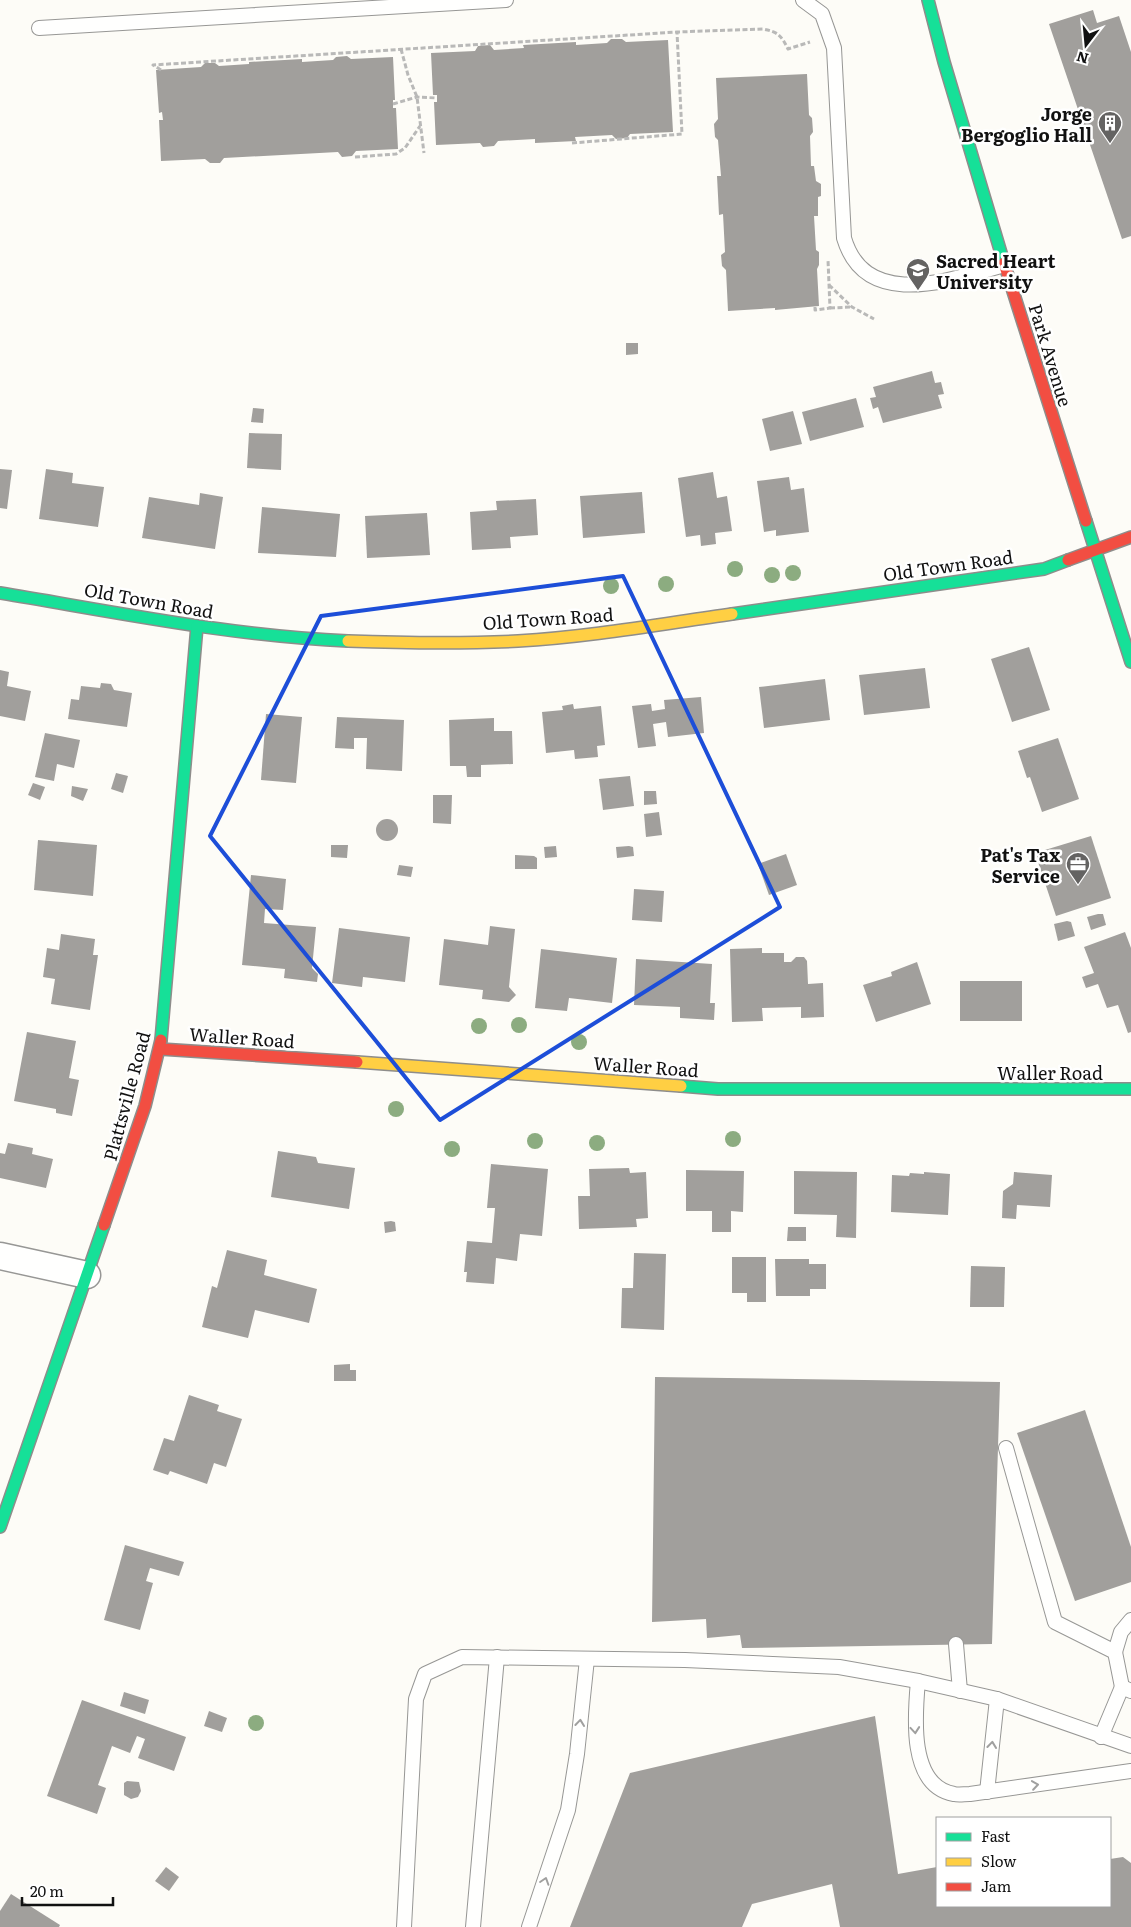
<svg xmlns="http://www.w3.org/2000/svg" width="1131" height="1927" viewBox="0 0 1131 1927" font-family="Literata,serif">
<style>
.building{fill:#a19f9c}
.lines{fill:none;stroke-linecap:round;stroke-linejoin:round}
.lane-casing{stroke:#979795;stroke-width:16}
.street-casing{stroke:#979795;stroke-width:29}
.fast-casing{stroke:#8e8d8b;stroke-width:14}
.slow-casing{stroke:#8e8d8b;stroke-width:14}
.jam-casing{stroke:#8e8d8b;stroke-width:14}
.path{stroke:#b9b9b8;stroke-width:3;stroke-dasharray:5 2.5;stroke-linecap:butt}
.lane{stroke:#fffffe;stroke-width:14}
.street{stroke:#fffffe;stroke-width:26}
.fast{stroke:#16e098;stroke-width:11}
.slow{stroke:#ffcf43;stroke-width:11}
.jam{stroke:#f24e42;stroke-width:11}
.tree{fill:#8cac80}
.oneway{stroke:#a0a09f}
.marked{fill:none;stroke:#1d4ed8;stroke-width:4;stroke-linejoin:round}
.labels{text-anchor:middle;dominant-baseline:central;stroke-width:5;stroke-linejoin:round;paint-order:stroke}
.poi-label{font-size:18px;font-weight:bold;fill:#111;stroke:#fff;text-anchor:end}
.street-label{font-size:18px;fill:#111;stroke:#fff}
</style>
<rect width="100%" height="100%" fill="#fdfcf7"/>
<g class="building">
<path d="M1093 10 1097 23 1119 16 1131 52V236L1122 239 1049 24Z"/>
<path d="M611 39H622L626 42 668 40 673 132 630 134 627 138 616 139 612 135 575 137 576 141 535 143V139L498 141 494 146 483 147 480 143 436 145 434 102H437V95H433L431 53 475 51 478 46 490 45 494 50 524 48 523 45 576 42V45L607 43Z"/>
<path d="M347 56 351 59 393 57 395 100H393V108H396L398 149 356 151 352 156 342 157 338 152 224 158 220 163H210L205 159 161 161 159 120H163L162 112 159 113 156 70 201 67 205 63H215L219 66 249 64V62L302 59V62L333 60 336 57Z"/>
<path d="M807 74 809 115 812 118 813 132 810 136 811 166H814L816 181 821 184V196L818 197V216H814L816 250 819 252V265L817 269 819 306 775 310V308L728 311 726 270 722 266 721 255 725 252 723 214 719 215 717 176H721L718 140 715 137 714 124 718 119 716 78Z"/>
<path d="M626 343H638V354L626 355Z"/>
<path d="M932 371 935 383 941 382 944 394 938 395 942 408 883 423 878 407 873 409 870 398 876 397 873 387Z"/>
<path d="M856 398 864 427 810 441 802 412Z"/>
<path d="M253 408 264 409 263 423 251 422Z"/>
<path d="M793 411 802 444 770 451 762 419Z"/>
<path d="M249 433 282 434 281 470 247 468Z"/>
<path d="M0 469 12 470 7 509 0 508Z"/>
<path d="M46 469 73 473 72 483 104 487 98 527 39 519Z"/>
<path d="M713 472 717 498 727 496 732 531 715 533 716 544 701 546 700 535 686 537 678 478Z"/>
<path d="M789 477 791 490 804 488 809 532 776 536V530L764 532 757 481Z"/>
<path d="M642 492 645 533 583 538 580 496Z"/>
<path d="M200 493 223 497 215 549 142 538 149 497 199 505Z"/>
<path d="M536 499 538 535 510 537 511 548 472 550 470 512 497 510 496 501Z"/>
<path d="M262 507 340 514 336 557 258 553Z"/>
<path d="M427 513 430 555 367 558 365 516Z"/>
<path d="M1029 647 1050 710 1012 722 991 659Z"/>
<path d="M925 668 930 708 864 715 859 675Z"/>
<path d="M0 670 9 672 7 686 31 691 25 721 0 716Z"/>
<path d="M825 679 830 720 764 728 759 687Z"/>
<path d="M101 683 111 684 114 690 132 693 127 727 68 719 71 699 79 700 81 686 100 688Z"/>
<path d="M701 697 704 733 668 737 666 722 653 724 656 746 638 748 632 706 651 704 652 711 665 709 664 700Z"/>
<path d="M573 704 574 709 601 706 605 745 597 746 598 757 575 759 574 750 546 753 542 712 563 710 562 706Z"/>
<path d="M266 714 302 717 296 783 261 780Z"/>
<path d="M337 717 404 720 402 771 366 769 367 738H354V749L335 748Z"/>
<path d="M494 718V731H512L513 764 481 765V777H467L466 766H450L449 720Z"/>
<path d="M45 733 80 740 74 768 57 764 54 781 35 777Z"/>
<path d="M1058 738 1079 799 1042 812 1030 777 1027 778 1018 751Z"/>
<path d="M116 773 128 776 123 793 111 789Z"/>
<path d="M630 776 634 806 603 810 599 779Z"/>
<path d="M33 783 45 787 40 800 28 795Z"/>
<path d="M72 786 88 789 83 801 71 796Z"/>
<path d="M644 791H656L657 804 644 805Z"/>
<path d="M433 795H452L451 824 433 823Z"/>
<path d="M659 812 662 835 646 837 644 814Z"/>
<circle cx="387" cy="830" r="11"/>
<path d="M1091 836 1111 898 1056 916 1035 853Z"/>
<path d="M38 840 97 845 93 896 34 890Z"/>
<path d="M331 845H348L347 858 331 857Z"/>
<path d="M556 846 557 857 545 858 544 847Z"/>
<path d="M629 846 633 847 634 856 617 858 616 847Z"/>
<path d="M786 854 797 885 769 895 758 864Z"/>
<path d="M515 855 534 856 537 858V869H515Z"/>
<path d="M399 865 413 867 411 877 397 875Z"/>
<path d="M251 875 286 879 283 910 265 909 264 923 316 927 312 968 318 974 317 982 284 978 285 969 242 965Z"/>
<path d="M634 889 664 891 662 922 632 920Z"/>
<path d="M1098 914H1103L1106 925 1091 930 1087 917Z"/>
<path d="M1067 921 1071 922 1075 936 1058 941 1054 924Z"/>
<path d="M490 926 515 929 509 987 516 995 509 1002 482 999 483 990 439 985 444 939 488 945Z"/>
<path d="M339 928 410 937 405 982 363 977 362 987 332 983Z"/>
<path d="M1125 932 1131 948V1032L1128 1033 1118 1005 1107 1008 1098 984 1086 988 1082 977 1094 973 1084 947Z"/>
<path d="M61 934 95 939 93 955H98L90 1010 51 1004 55 979 43 977 47 948 59 950Z"/>
<path d="M762 948V953H784V962H791L796 957H804L807 961 808 984 823 983 824 1017 801 1018V1007L762 1008 763 1021 732 1022 730 949Z"/>
<path d="M541 949 617 958 612 1003 569 998 567 1011 535 1008Z"/>
<path d="M636 959 712 964 710 1003H715L714 1020 680 1018V1007L634 1005Z"/>
<path d="M917 962 931 1004 876 1022 863 985 892 976 891 972Z"/>
<rect x="960" y="981" width="62" height="40"/>
<path d="M27 1032 76 1041 69 1078 79 1080 72 1116 56 1113V1109L14 1101Z"/>
<path d="M8 1143 33 1148 32 1154 53 1159 46 1188 0 1178V1153L5 1154Z"/>
<path d="M278 1151 316 1157 318 1163 355 1168 349 1209 271 1197Z"/>
<path d="M491 1164 548 1169 542 1236 520 1234 517 1261 496 1258 494 1284 466 1282 467 1272H464L467 1241 492 1243 495 1208H487Z"/>
<path d="M629 1168 630 1173 646 1172 648 1218 636 1219 637 1227 579 1229 578 1196H590L589 1169Z"/>
<path d="M686 1170 744 1171 743 1212 731 1211V1232H712V1211H686Z"/>
<path d="M794 1171 857 1172 856 1238 836 1237 837 1215 794 1214Z"/>
<path d="M924 1172 950 1174 948 1215 891 1212 892 1175 909 1176 910 1173 924 1174Z"/>
<path d="M1014 1172 1052 1175 1050 1207 1017 1205 1016 1219 1002 1218 1003 1191 1013 1184Z"/>
<path d="M391 1221 395 1222 396 1231 385 1233 384 1222Z"/>
<path d="M788 1227H806V1241H787Z"/>
<path d="M227 1250 267 1260 264 1275 317 1289 309 1323 255 1310 248 1338 202 1327 212 1286 217 1288Z"/>
<path d="M634 1253 666 1254 664 1330 621 1328 622 1288H633Z"/>
<path d="M732 1257H766V1302H747V1293H732Z"/>
<path d="M775 1259H809V1264H826V1289H810V1296H776Z"/>
<path d="M971 1266 1005 1267 1004 1307H970Z"/>
<path d="M350 1364V1370H356V1381H334V1365Z"/>
<path d="M655 1377 1000 1382 992 1644 742 1648 740 1635 707 1638 706 1619 652 1622Z"/>
<path d="M189 1395 219 1405 217 1411 242 1419 226 1467 214 1463 207 1484 170 1471 168 1475 153 1470 164 1438 174 1441Z"/>
<path d="M1085 1410 1131 1547V1582L1075 1601 1017 1433Z"/>
<path d="M125 1545 184 1562 179 1576 150 1568 146 1581 153 1583 140 1630 104 1620Z"/>
<path d="M124 1692 149 1700 145 1714 120 1706Z"/>
<path d="M82 1700 186 1737 174 1771 138 1758 145 1739 137 1736 130 1753 112 1746 98 1785 106 1788 97 1814 47 1796Z"/>
<path d="M209 1711 227 1718 222 1732 204 1726Z"/>
<path d="M875 1716 898 1874 937 1867V1906H1110V1859L1123 1857 1131 1863V1927H840L832 1884 752 1904 742 1927H570L630 1773Z"/>
<path d="M127 1781 139 1782 141 1791 138 1797 131 1799 124 1795V1783Z"/>
<path d="M166 1867 179 1877 169 1891 155 1881Z"/>
<path d="M11 1894 60 1925 59 1927H0V1911Z"/>
</g>
<g class="lines">
<g class="lane-casing">
<g id="lane">
<path d="M803 0 822 14 834 48 844 238C866 312 952 279 1005 265"/>
<path d="M39 28 506 0"/>
<path d="M1006 1448 1055 1622 1115 1652 1122 1687"/>
<path d="M956 1644 960 1691"/>
<path d="M1115 1652 1121 1632 1131 1620"/>
<path d="M918 1681C915 1714 908 1786 954 1794 959 1795 964 1794 970 1794L1131 1771"/>
<path d="M1101 1737 1122 1687 1131 1691"/>
<path d="M987 1792 997 1699"/>
<path d="M404 1927 416 1699 425 1674 462 1657 685 1660 839 1667 918 1681 997 1699 1131 1746"/>
<path d="M473 1927 497 1657"/>
<path d="M529 1927 568 1810 577 1754 587 1659"/>
</g>
</g>
<g class="street-casing">
<path id="street" d="M0 1256 87 1275"/>
</g>
<g class="fast-casing">
<g id="fast">
<path d="M928 0 944 62 1004 263"/>
<path d="M1086 521 1131 662"/>
<path d="M0 593C115 612 231 636 348 641"/>
<path d="M732 614 1044 569 1068 560"/>
<path d="M161 1040 197 626"/>
<path d="M681 1086 718 1089H1131"/>
<path d="M0 1527 104 1225"/>
</g>
</g>
<g class="slow-casing">
<g id="slow">
<path d="M348 641C404 643 461 644 518 641 590 637 661 624 732 614"/>
<path d="M357 1062 681 1086"/>
</g>
</g>
<g class="jam-casing">
<g id="jam">
<path d="M1004 263 1086 521"/>
<path d="M1068 560 1131 537"/>
<path d="M160 1049 357 1062"/>
<path d="M104 1225 145 1106 161 1040"/>
</g>
</g>
<g class="path">
<path d="M401 49 408 75 417 97 424 153"/>
<path d="M161 70 153 65 677 32 763 29C778 32 781 35 788 49L810 42"/>
<path d="M393 104 417 97 437 98"/>
<path d="M572 143 682 134 677 32"/>
<path d="M355 157 396 154 405 148 420 126"/>
<path d="M829 285 852 307 874 319"/>
<path d="M815 307V310L830 308 828 260"/>
<path d="M830 308 852 307"/>
</g>
<use href="#lane" class="lane"/>
<use href="#street" class="street"/>
<use href="#fast" class="fast"/>
<use href="#slow" class="slow"/>
<use href="#jam" class="jam"/>
</g>
<g class="tree">
<circle cx="735" cy="569" r="8"/>
<circle cx="793" cy="573" r="8"/>
<circle cx="772" cy="575" r="8"/>
<circle cx="666" cy="584" r="8"/>
<circle cx="611" cy="586" r="8"/>
<circle cx="519" cy="1025" r="8"/>
<circle cx="479" cy="1026" r="8"/>
<circle cx="579" cy="1042" r="8"/>
<circle cx="396" cy="1109" r="8"/>
<circle cx="733" cy="1139" r="8"/>
<circle cx="535" cy="1141" r="8"/>
<circle cx="597" cy="1143" r="8"/>
<circle cx="452" cy="1149" r="8"/>
<circle cx="256" cy="1723" r="8"/>
</g>
<defs><path id="oneway-chevron" d="M-2-3.5L2.5 0L-2 3.5" fill="none" stroke-width="1.6" stroke-linecap="round" stroke-linejoin="round" transform="scale(1.25)"/></defs>
<g class="oneway">
<use href="#oneway-chevron" transform="translate(580 1723) rotate(-84)"/>
<use href="#oneway-chevron" transform="translate(915 1730) rotate(85)"/>
<use href="#oneway-chevron" transform="translate(992 1745) rotate(-84)"/>
<use href="#oneway-chevron" transform="translate(1035 1785) rotate(-8)"/>
<use href="#oneway-chevron" transform="translate(545 1881) rotate(-72)"/>
</g>
<path class="marked" d="M623 576 780 907 440 1120 210 836 321 616Z"/>
<defs>
<g id="building-pin" transform="scale(1.25)"><path d="M0 17L-7.5 6A9.5 9.5 0 1 1 7.5 6Z" fill="#646362" stroke="#fff"/><path d="M-4-6H4V6H1V3H-1V6H-4ZM-2.5-4.3h1.7v1.8h-1.7ZM.8-4.3h1.7v1.8H.8ZM-2.5-1h1.7V.8h-1.7ZM.8-1h1.7V.8H.8Z" fill="#fff"/></g>
<g id="university-pin" transform="scale(1.25)"><path d="M0 17L-7.5 6A9.5 9.5 0 1 1 7.5 6Z" fill="#646362" stroke="#fff"/><path d="M0-5L7-2L0 1L-7-2ZM-4 1L0 2.5L4 1V4Q0 6-4 4Z" fill="#fff"/></g>
<g id="office-pin" transform="scale(1.25)"><path d="M0 17L-7.5 6A9.5 9.5 0 1 1 7.5 6Z" fill="#646362" stroke="#fff"/><path d="M-6-3h4V-5.5h4V-3h4V5H-6ZM-1-4.5V-3h2v-1.5ZM-6 0V1H6V0Z" fill="#fff"/></g>
</defs>
<g fill-rule="evenodd">
<use href="#building-pin" x="1110" y="123"/>
<use href="#university-pin" x="918" y="270"/>
<use href="#office-pin" x="1078" y="864"/>
</g>
<g class="labels">
<g class="poi-label">
<text x="1092" y="113">Jorge<tspan x="1092" dy="21">Bergoglio Hall</tspan></text>
<text x="936" y="260" text-anchor="start">Sacred Heart<tspan x="936" dy="21">University</tspan></text>
<text x="1060" y="854">Pat's Tax<tspan x="1060" dy="21">Service</tspan></text>
</g>
<g class="street-label">
<text transform="translate(1051 355) rotate(73)">Park Avenue</text>
<text transform="translate(948 565) rotate(-8)">Old Town Road</text>
<text transform="translate(149 600) rotate(10)">Old Town Road</text>
<text transform="translate(548 618) rotate(-4)">Old Town Road</text>
<text transform="translate(242 1037) rotate(4)">Waller Road</text>
<text transform="translate(646 1066) rotate(4)">Waller Road</text>
<text x="1050" y="1072">Waller Road</text>
<text transform="translate(126 1096) rotate(-75)">Plattsville Road</text>
</g>
</g>
<rect x="936" y="1817" width="175" height="90" fill="#ffffff" stroke="#a0a0a0"/>
<rect x="946" y="1833" width="25" height="8" fill="#16e098" stroke="#a0a0a0"/>
<text x="981" y="1842" font-size="15" fill="#111111">Fast</text>
<rect x="946" y="1858" width="25" height="8" fill="#ffcf43" stroke="#a0a0a0"/>
<text x="981" y="1867" font-size="15" fill="#111111">Slow</text>
<rect x="946" y="1883" width="25" height="8" fill="#f24e42" stroke="#a0a0a0"/>
<text x="981" y="1892" font-size="15" fill="#111111">Jam</text>
<g transform="translate(1086 45) rotate(196)" stroke="#ffffff" stroke-width="4" paint-order="stroke">
<path d="M0-4L9 19L0 12L-9 19Z" fill="#111111"/>
<text y="-8" font-size="14" font-weight="bold" text-anchor="middle" fill="#111111">N</text>
</g>
<path d="M22 1897v8h91v-8" fill="none" stroke="#111111" stroke-width="2.5"/>
<text x="30" y="1897" font-size="15" fill="#111111" stroke="#ffffff" stroke-width="4" paint-order="stroke">20 m</text>
</svg>
